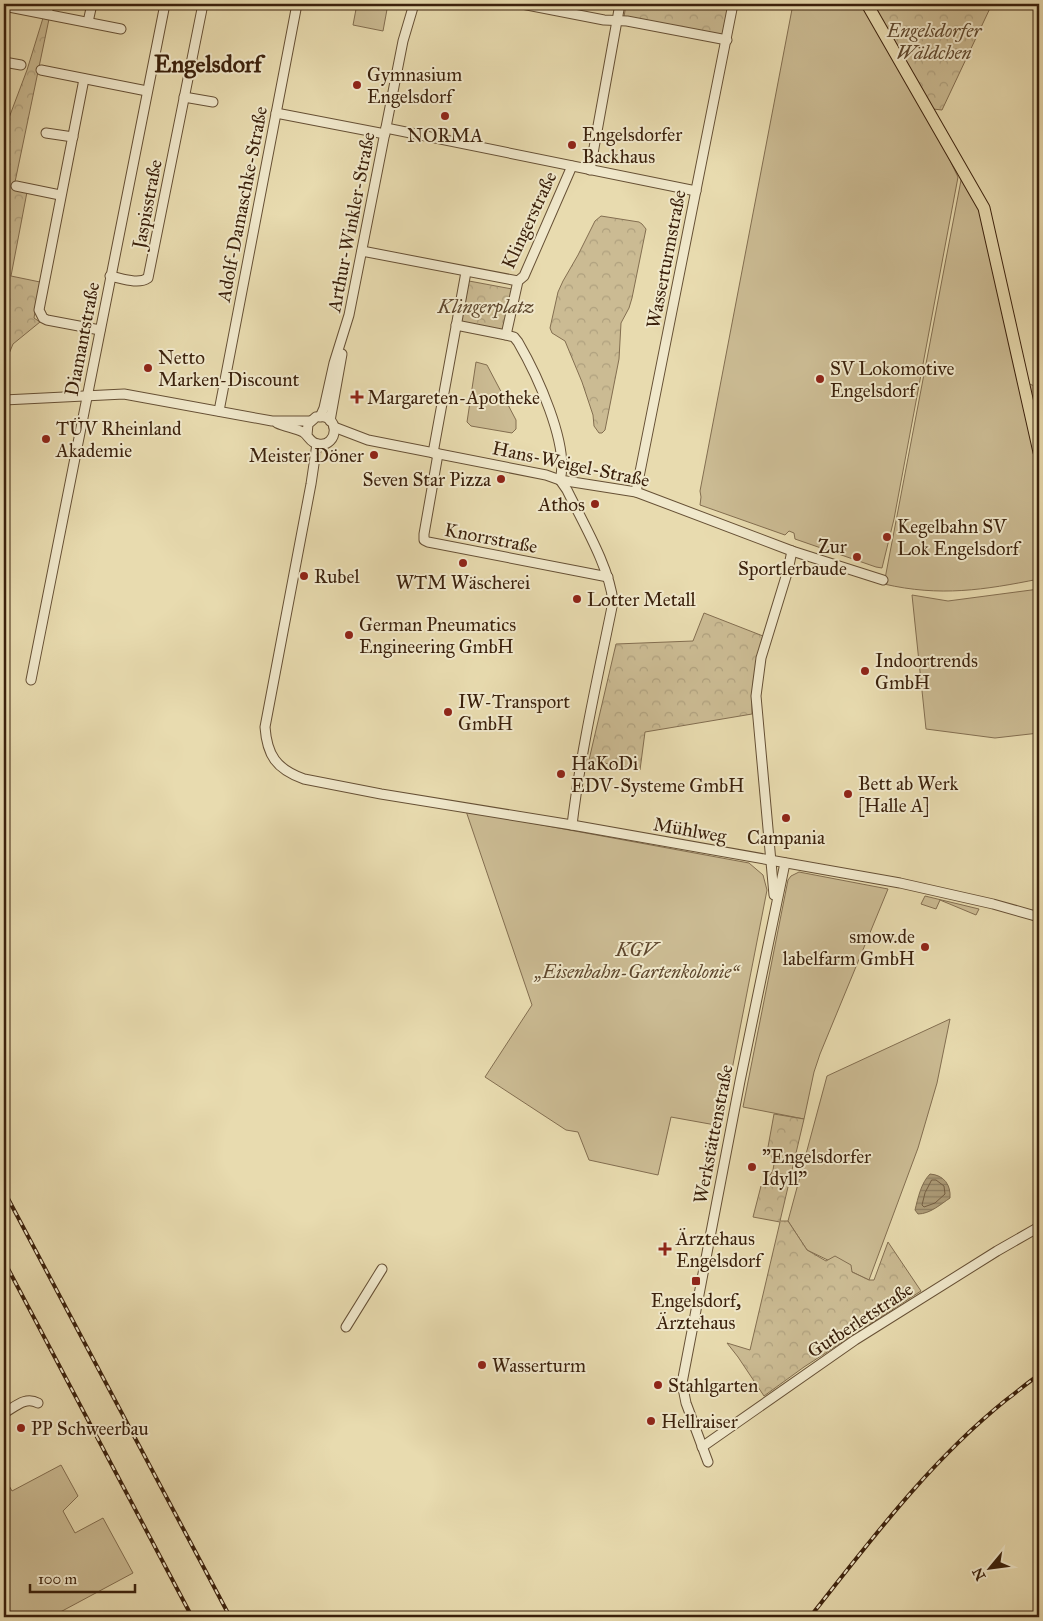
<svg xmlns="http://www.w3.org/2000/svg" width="1043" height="1621" viewBox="0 0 1043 1621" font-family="'IM FELL Great Primer',serif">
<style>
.green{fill:#cbbb93;stroke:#836e50}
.forest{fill:url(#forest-crowns);stroke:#836e50}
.water{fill:url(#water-rules);stroke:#7f6b4d}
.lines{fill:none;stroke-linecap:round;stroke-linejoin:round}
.shore{stroke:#745e42;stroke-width:1}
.minor-casing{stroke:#665035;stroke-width:11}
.major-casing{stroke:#3b210c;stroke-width:13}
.minor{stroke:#f0e8cb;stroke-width:9}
.major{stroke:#e8dbaf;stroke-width:11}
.rail-casing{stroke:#3b210c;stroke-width:4}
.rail{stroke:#f0e8cb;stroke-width:2;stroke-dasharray:5.5;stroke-linecap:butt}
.poi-dot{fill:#8f2418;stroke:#f0e8cb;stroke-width:2}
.labels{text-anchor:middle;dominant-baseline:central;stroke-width:4;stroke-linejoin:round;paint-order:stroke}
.park-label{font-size:19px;font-style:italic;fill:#5f482e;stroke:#f0e8cb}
.poi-label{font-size:19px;fill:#3b210c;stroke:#f0e8cb;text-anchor:start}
.street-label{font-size:19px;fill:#3b210c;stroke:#f0e8cb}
.district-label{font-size:24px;font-weight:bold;fill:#3b210c;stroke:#f0e8cb}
</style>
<defs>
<pattern id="forest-crowns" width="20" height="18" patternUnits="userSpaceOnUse" patternTransform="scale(1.25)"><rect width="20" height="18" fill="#cbbb93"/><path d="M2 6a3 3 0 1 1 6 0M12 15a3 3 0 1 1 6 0" fill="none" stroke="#afa07e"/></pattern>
<pattern id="water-rules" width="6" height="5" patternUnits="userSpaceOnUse" patternTransform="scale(1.25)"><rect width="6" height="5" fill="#ad9c78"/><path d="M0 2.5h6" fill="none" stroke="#8e7f61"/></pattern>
</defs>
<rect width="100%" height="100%" fill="#e8dbaf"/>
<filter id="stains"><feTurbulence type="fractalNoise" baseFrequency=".004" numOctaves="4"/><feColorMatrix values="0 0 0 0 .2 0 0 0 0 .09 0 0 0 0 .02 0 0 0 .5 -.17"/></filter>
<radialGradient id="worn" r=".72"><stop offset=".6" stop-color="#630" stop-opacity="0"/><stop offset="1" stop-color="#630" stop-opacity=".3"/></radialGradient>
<g class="green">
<path d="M357 4H388L383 31 353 25Z"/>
<path d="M793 4H861L942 144 958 177 894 519 882 568 876 567 795 539 794 533 789 531 785 535 700 505 701 497 700 491Z"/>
<path d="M962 175 978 205 1018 379 1039 388V579C984 590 940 597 884 584Z"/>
<path d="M476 362 487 365 516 420V429L512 433 471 426 467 422Z"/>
<path d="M1039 589V733L995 738 926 729 912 595 948 601Z"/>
<path d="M466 811 749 863 763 875 767 890 721 1126 671 1117 658 1175 589 1160 578 1132 566 1130 485 1077 532 1005Z"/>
<path d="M799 872 888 889 820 1054 814 1072 804 1119 743 1107 788 880 791 876Z"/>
<path d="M925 896 979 909 976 915 940 900 936 909 921 904Z"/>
<path d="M950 1019 937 1083 918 1148 869 1280 807 1250 788 1221 827 1076Z"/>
<path d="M61 1465 78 1496 63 1511 75 1533 103 1518 133 1573 51 1617H4V1477L12 1491Z"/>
</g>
<g class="forest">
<path d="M626 4H729L722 36 624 17Z"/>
<path d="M870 4H992L942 110 933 109Z"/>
<path d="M43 18 49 19 15 182 27 192 11 276 40 282 34 318 40 322 13 344 6 361H4V131L27 70Z"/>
<path d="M601 216 639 222 642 224 646 229 632 298 629 308 621 323 619 359 605 430 602 433H599L594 426 593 415 582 382 565 341 552 333 550 328 558 292 563 281 578 255 595 221Z"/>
<path d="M469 281 512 289 504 332 461 324Z"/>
<path d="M704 613 763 636C756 662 751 686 752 714L645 732 640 770 589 760 616 644 693 641Z"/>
<path d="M774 1114 804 1119 780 1221H788L807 1250 826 1261 835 1256 851 1265 852 1272 869 1280H874L888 1242 921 1291 804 1367 764 1396 738 1357 727 1343 750 1350 780 1222 753 1217 761 1186 766 1182 773 1170 774 1164 768 1147Z"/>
</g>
<path class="water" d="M930 1174C944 1175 951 1185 950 1198 941 1204 930 1214 918 1214L915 1210C918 1198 921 1183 930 1174Z"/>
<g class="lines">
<path class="shore" d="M932 1180H936L944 1186 945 1194 935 1203 924 1207 922 1205 925 1193Z"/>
<g class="minor-casing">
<g id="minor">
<path d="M522 4 604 20 627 21 727 40"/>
<path d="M4 6 121 29"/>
<path d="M47 14 49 4"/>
<path d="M88 22 92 4"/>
<path d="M4 62 21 65"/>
<path d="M41 70 147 91"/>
<path d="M84 79 39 310 43 318 47 320 100 330"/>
<path d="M184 97 213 102"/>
<path d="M276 113 385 134"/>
<path d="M386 128 696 191"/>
<path d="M46 133 73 137"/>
<path d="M590 170 620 4"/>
<path d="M16 186 60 195"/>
<path d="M362 251 518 281"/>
<path d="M110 276C121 278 138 285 148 278L203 4"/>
<path d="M456 325 506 335"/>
<path d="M4 400 124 394 272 421H310"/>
<path d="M219 411 297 4"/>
<path d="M320 417 324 408 334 363 349 315 403 41 414 4"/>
<path d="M330 421 342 354"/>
<path d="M277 423C285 427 295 428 303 432 309 436 310 443 318 444 339 448 341 412 316 417L308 424 307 435"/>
<path d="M334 427 368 440 546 475 560 480 636 492 792 551 883 580"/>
<path d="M317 444 311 484 265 727C267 755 276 769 304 779L381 794 572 825 900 883 993 904 1039 917"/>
<path d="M433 453 466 272"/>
<path d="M438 454 424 534V540L428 542 608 577"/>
<path d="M560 480 567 490C582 521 610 568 613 602 598 676 581 750 572 825"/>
<path d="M560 480C570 445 536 373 518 342L514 337 506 335 518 281 524 276 572 166"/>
<path d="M636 492 733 4"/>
<path d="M31 680 165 4"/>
<path d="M774 895 756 696 761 658 788 570 792 551"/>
<path d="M346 1327 382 1269"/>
<path d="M4 1413C15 1407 25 1396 38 1403"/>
<path d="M702 1447 855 1340 997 1251 1039 1227"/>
<path d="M708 1462 686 1403 682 1383 740 1081 785 863"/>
</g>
</g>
<g class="major-casing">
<path id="major" d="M867 4 984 208 1039 452"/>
</g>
<use href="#minor" class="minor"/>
<use href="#major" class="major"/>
<g class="rail-casing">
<g id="rail">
<path d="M4 1191 230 1617"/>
<path d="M4 1261 192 1617"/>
<path d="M810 1617C871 1540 929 1462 1006 1400 1017 1392 1028 1382 1039 1375"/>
</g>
</g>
<use href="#rail" class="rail"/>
</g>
<g class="poi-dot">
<circle cx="357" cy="85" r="5"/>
<circle cx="445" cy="116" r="5"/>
<circle cx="572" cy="145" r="5"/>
<circle cx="148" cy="368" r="5"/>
<circle cx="820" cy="379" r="5"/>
<path d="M354.5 389.5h5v5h5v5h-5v5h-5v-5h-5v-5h5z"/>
<circle cx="46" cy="439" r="5"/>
<circle cx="374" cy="455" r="5"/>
<circle cx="501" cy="479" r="5"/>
<circle cx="595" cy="504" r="5"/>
<circle cx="887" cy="537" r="5"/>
<circle cx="857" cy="557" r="5"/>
<circle cx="463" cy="563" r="5"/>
<circle cx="304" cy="576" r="5"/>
<circle cx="577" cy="599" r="5"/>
<circle cx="349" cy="635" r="5"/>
<circle cx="865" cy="671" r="5"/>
<circle cx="448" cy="712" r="5"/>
<circle cx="561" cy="774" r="5"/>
<circle cx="848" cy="794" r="5"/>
<circle cx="786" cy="818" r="5"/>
<circle cx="925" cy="947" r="5"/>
<circle cx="752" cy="1167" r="5"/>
<path d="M662.5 1241.5h5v5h5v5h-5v5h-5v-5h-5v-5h5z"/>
<rect x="691" y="1276" width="10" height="10" rx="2.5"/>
<circle cx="482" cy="1365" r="5"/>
<circle cx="658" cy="1385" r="5"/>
<circle cx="651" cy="1421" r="5"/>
<circle cx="21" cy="1428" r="5"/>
</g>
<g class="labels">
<g class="park-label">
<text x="934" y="30">Engelsdorfer<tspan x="934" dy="22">Wäldchen</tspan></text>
<text x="486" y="306">Klingerplatz</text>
<text x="637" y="949">KGV<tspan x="637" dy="22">„Eisenbahn-Gartenkolonie“</tspan></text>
</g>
<g class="poi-label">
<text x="367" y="74">Gymnasium<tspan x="367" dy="22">Engelsdorf</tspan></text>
<text x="582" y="134">Engelsdorfer<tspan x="582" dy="22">Backhaus</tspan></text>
<text x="445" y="135" text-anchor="middle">NORMA</text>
<text x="158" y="357">Netto<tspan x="158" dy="22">Marken-Discount</tspan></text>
<text x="830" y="368">SV Lokomotive<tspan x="830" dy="22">Engelsdorf</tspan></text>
<text x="367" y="397">Margareten-Apotheke</text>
<text x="56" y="428">TÜV Rheinland<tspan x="56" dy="22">Akademie</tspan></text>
<text x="364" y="455" text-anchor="end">Meister Döner</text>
<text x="491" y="479" text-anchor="end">Seven Star Pizza</text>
<text x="585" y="504" text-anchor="end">Athos</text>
<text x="897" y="526">Kegelbahn SV<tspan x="897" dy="22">Lok Engelsdorf</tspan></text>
<text x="847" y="546" text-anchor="end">Zur<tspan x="847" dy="22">Sportlerbaude</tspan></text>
<text x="314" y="576">Rubel</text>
<text x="463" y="582" text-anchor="middle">WTM Wäscherei</text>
<text x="587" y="599">Lotter Metall</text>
<text x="359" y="624">German Pneumatics<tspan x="359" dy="22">Engineering GmbH</tspan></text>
<text x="875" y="660">Indoortrends<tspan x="875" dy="22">GmbH</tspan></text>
<text x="458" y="701">IW-Transport<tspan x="458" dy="22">GmbH</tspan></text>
<text x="571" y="763">HaKoDi<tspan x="571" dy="22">EDV-Systeme GmbH</tspan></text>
<text x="858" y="783">Bett ab Werk<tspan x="858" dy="22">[Halle A]</tspan></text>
<text x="786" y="837" text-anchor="middle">Campania</text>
<text x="915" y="936" text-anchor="end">smow.de<tspan x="915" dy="22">labelfarm GmbH</tspan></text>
<text x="762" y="1156">"Engelsdorfer<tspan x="762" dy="22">Idyll"</tspan></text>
<text x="676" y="1238">Ärztehaus<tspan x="676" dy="22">Engelsdorf</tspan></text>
<text x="696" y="1300" text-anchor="middle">Engelsdorf,<tspan x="696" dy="22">Ärztehaus</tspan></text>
<text x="492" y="1365">Wasserturm</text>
<text x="668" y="1385">Stahlgarten</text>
<text x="661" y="1421">Hellraiser</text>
<text x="31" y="1428">PP Schweerbau</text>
</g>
<g class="street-label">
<text transform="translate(147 204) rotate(-79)">Jaspisstraße</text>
<text transform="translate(242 204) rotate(-79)">Adolf-Damaschke-Straße</text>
<text transform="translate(529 220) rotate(-65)">Klingerstraße</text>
<text transform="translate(351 222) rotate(-79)">Arthur-Winkler-Straße</text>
<text transform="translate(666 259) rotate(-79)">Wasserturmstraße</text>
<text transform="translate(82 339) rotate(-79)">Diamantstraße</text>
<text transform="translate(571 464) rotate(12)">Hans-Weigel-Straße</text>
<text transform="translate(491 538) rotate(11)">Knorrstraße</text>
<text transform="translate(690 830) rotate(10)">Mühlweg</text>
<text transform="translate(713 1134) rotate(-79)">Werkstättenstraße</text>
<text transform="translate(860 1320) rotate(-33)">Gutberletstraße</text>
</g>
<g class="district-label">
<text x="208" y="64">Engelsdorf</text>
</g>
</g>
<rect width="1043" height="1621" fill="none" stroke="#e8dbaf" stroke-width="20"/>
<rect x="5" y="5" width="1033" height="1611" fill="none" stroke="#3b210c" stroke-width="2.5"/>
<rect x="10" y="10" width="1023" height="1601" fill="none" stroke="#3b210c"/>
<g transform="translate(990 1568) rotate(241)" stroke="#f0e8cb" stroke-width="4" paint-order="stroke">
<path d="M0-4L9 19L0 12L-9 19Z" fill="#3b210c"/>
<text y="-8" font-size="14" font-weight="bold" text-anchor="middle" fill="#3b210c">N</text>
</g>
<path d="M30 1584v8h105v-8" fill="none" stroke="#3b210c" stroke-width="2.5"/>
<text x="38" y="1584" font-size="15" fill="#3b210c" stroke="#f0e8cb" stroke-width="4" paint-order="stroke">100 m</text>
<rect width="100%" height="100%" filter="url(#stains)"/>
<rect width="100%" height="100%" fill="url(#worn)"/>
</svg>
